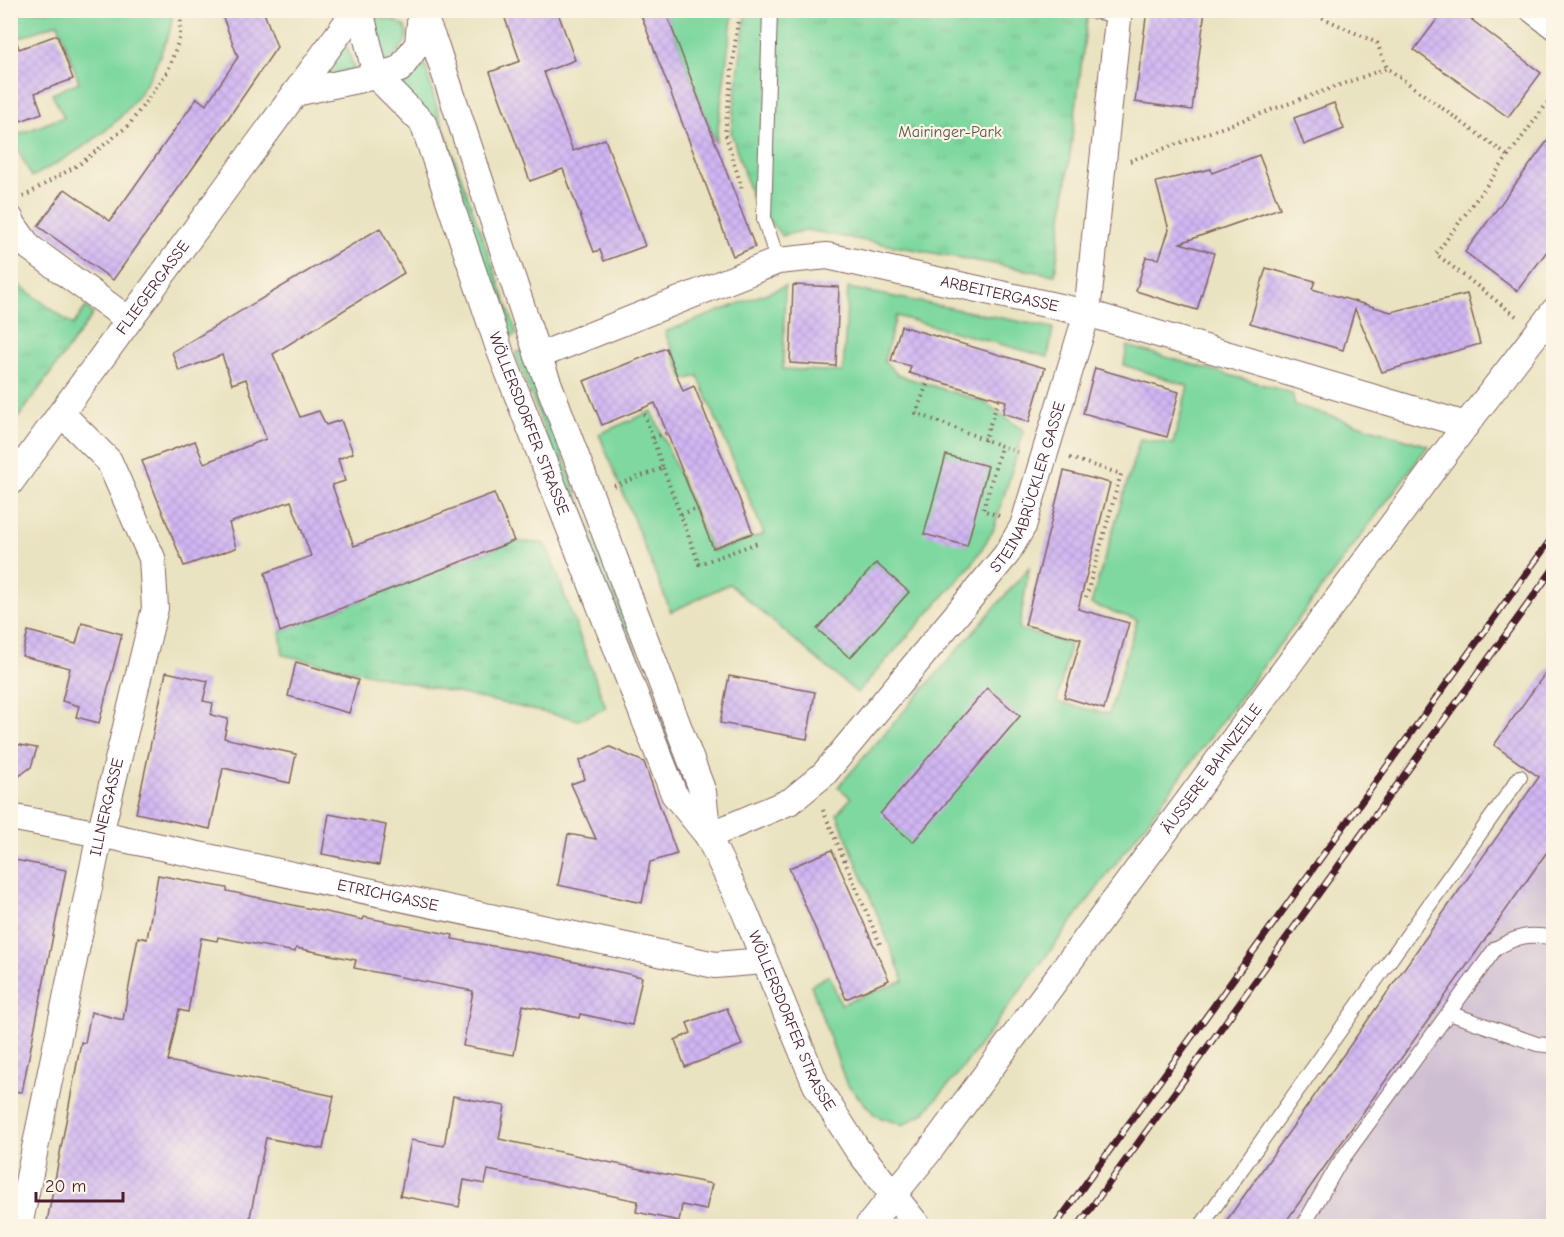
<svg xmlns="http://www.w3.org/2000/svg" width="1564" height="1237" viewBox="0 0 1564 1237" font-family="'Comic Neue',sans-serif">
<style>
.industrial{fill:#cebed1}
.grass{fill:#7ed89f;stroke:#647c65;stroke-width:1.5}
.park{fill:url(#park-tufts);stroke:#647c65;stroke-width:1.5}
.building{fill:url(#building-cross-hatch)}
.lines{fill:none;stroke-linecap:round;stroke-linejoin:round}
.service-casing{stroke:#826460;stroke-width:16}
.minor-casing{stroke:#826460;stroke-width:28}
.path{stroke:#826460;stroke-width:4;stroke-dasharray:1.5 4.5;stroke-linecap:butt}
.service{stroke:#fff;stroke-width:14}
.minor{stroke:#fff;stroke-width:26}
.rail-casing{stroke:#4a1f2b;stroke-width:7}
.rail{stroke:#fcf5e5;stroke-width:4.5;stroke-dasharray:14;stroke-linecap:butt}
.labels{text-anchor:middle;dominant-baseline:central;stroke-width:4.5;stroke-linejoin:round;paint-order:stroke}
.park-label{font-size:16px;fill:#5a564e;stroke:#fcf5e5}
.street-label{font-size:16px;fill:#4a1f2b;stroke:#fcf5e5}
</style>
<defs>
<pattern id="park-tufts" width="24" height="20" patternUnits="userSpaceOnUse" patternTransform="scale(1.5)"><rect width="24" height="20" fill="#7ed89f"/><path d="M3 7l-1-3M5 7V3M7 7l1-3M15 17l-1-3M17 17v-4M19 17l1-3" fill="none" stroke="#6eb989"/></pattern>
<pattern id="building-cross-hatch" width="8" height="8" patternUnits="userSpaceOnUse" patternTransform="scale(1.5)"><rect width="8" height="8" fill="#d0b6f3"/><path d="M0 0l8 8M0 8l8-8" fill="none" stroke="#b49cd0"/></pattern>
</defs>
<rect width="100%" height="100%" fill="#fcf5e5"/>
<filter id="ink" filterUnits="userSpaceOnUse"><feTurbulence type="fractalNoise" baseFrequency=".0167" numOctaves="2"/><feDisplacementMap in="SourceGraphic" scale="12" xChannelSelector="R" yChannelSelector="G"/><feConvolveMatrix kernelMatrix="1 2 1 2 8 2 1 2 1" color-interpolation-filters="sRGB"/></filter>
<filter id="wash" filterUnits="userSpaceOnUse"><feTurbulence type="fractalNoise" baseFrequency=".008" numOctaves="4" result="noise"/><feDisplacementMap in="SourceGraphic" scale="24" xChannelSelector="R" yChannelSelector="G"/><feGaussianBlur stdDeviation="1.35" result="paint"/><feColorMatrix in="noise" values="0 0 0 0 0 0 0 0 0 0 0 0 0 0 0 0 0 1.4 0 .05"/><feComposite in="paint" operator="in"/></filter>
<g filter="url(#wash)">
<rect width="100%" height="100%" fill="#eae3c1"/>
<path class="industrial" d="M1553 757V1226H1222L1539 777Z"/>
<g class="grass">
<path d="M11 11H172C173 28 167 38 160 55 134 120 91 144 32 177L11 137 64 117 52 94 79 82 58 23 11 41Z"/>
<path d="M665 11H733L716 143Z"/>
<path d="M382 18C422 24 407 44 387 64L382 58 373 19Z"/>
<path d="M344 38 354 69 326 76 320 67Z"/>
<path d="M425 65 440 118 517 334 511 337 434 129 402 88 420 68Z"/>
<path d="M785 286 783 369 843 372 848 288 1053 328 1048 357 896 316 884 361 898 375 984 402 1024 431 993 531 972 564 857 693 729 584 671 612 599 434 652 411 712 551 764 534 698 376 684 380 665 332Z"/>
<path d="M1127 346 1292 393 1295 405 1428 446 958 1074 924 1113 903 1125 876 1116 846 1083 811 985 829 975 841 1004 904 981 837 814 851 798 838 787 1029 568 1019 629 1070 644 1057 702 1109 714 1137 620 1091 604 1140 439 1173 444 1188 386 1124 365Z"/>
<path d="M523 350 691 797 686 799 515 353Z"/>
</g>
<g class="park">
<path d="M746 11H1088L1055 275 806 230 782 236 753 202 731 132Z"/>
<path d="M11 279 73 325 86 307 93 314 11 428Z"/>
<path d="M514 541 546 544 606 708 579 720 283 655 280 632Z"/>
</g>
<g id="blocks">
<g class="building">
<path d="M220 10H263L277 47 227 120 113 280 38 226 65 189 110 221 197 98 206 105 238 57Z"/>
<path d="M502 10H557L575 60 544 72 558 111 573 151 605 139 645 246 604 261 600 250 594 252 563 169 530 181 490 72 520 61Z"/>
<path d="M639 10H665L755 247 733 256Z"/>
<path d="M1147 10H1205L1192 110 1135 102Z"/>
<path d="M1444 10H1459L1541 73 1508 117 1414 50Z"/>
<path d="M14 33 19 49 57 35 73 79 35 93 42 113 10 125V34Z"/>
<path d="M1334 103 1344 129 1304 145 1294 118Z"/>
<path d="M1554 132V242L1517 291 1465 252Z"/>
<path d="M1259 155 1280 208 1180 243 1214 253 1197 310 1136 291 1146 257 1159 259 1169 230 1156 182 1211 169 1212 173Z"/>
<path d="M380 228 404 273 273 354 300 417 319 411 326 425 341 420 353 453 338 459 345 481 332 485 354 546 494 493 514 541 280 632 265 573 311 556 291 501 229 523 236 548 184 566 142 461 195 441 204 463 266 439 246 379 232 384 222 355 179 371 172 352Z"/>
<path d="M1266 268 1315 281 1312 289 1391 312 1467 294 1480 344 1382 372 1355 309 1343 350 1250 323Z"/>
<path d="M793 285 839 287 836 366 790 363Z"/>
<path d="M901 326 1045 368 1029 422 1003 413 1006 401 909 373 911 366 891 361Z"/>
<path d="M666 348 683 391 694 386 753 533 713 548 655 403 602 425 584 381Z"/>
<path d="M1095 368 1179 392 1167 437 1083 413Z"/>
<path d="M946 455 988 466 967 546 924 534Z"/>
<path d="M1064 471 1110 483 1078 609 1129 623 1104 709 1064 697 1081 639 1025 625Z"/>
<path d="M876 563 909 592 850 658 817 629Z"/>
<path d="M82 623 122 634 99 723 76 717 79 706 62 701 70 668 22 656 28 631 76 644Z"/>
<path d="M1554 661V842L1282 1227H1222L1539 777 1494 745Z"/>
<path d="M296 662 358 680 349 713 288 696Z"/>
<path d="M166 672 208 681 203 701 213 703 211 715 228 719 224 738 296 754 290 783 223 768 210 829 136 813Z"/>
<path d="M729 676 815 692 807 739 720 723Z"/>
<path d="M987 688 1020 716 913 842 880 814Z"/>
<path d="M10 743 37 748 31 767 10 783Z"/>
<path d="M610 747 644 762 677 854 650 862 642 903 558 885 568 834 596 839 571 784 585 779 579 761Z"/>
<path d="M329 814 386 825 379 865 322 854Z"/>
<path d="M832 850 889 980 846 999 789 868Z"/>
<path d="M10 859 66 870 22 1092 10 1091Z"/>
<path d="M158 875 227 888V891L363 920 364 917 453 935 452 939 539 954 642 977 632 1025 580 1014 579 1018 523 1005 514 1055 463 1046 473 991 354 968 356 960 296 948 295 952 218 937 217 941 201 938 188 1012 179 1010 168 1061 334 1096 323 1149 266 1138 248 1227H46L81 1042 85 1043 91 1012 123 1020 138 937 147 939Z"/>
<path d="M727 1008 742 1045 685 1067 675 1040 691 1033 687 1023Z"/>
<path d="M453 1096 505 1106 499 1139 712 1184 706 1210 682 1205 679 1221 636 1212 638 1201 488 1170 485 1184 464 1180 459 1207 400 1196 411 1140 444 1146Z"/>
</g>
</g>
</g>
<g filter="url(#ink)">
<use href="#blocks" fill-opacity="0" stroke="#826460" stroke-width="1.5"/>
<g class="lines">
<g class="service-casing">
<g id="service">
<path d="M770 10 764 219 778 261"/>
<path d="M1085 10 1118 15"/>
<path d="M1449 1013 1537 1044 1554 1046"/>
<path d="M1201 1226 1520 777"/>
<path d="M1303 1226 1338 1165 1495 949C1517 936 1528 933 1554 938"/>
</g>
</g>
<g class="minor-casing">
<g id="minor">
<path id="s1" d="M360 10 376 76 423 123 500 351 674 794 708 836 744 910 816 1085 857 1149 918 1226"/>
<path d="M421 10 436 47 538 356 703 792 708 836"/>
<path d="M1533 10 1554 26"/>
<path d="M295 93 376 76 400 69 418 44 421 12"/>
<path d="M10 218 14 226 29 247 129 320"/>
<path id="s2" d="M538 356 778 261 827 256 1087 313 1466 425"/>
<path id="s3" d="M10 483 356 10"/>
<path id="s4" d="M10 817 100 834 715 965 764 961"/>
<path id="s5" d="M708 836 791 801 824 774 1006 555 1023 526 1087 313 1119 10"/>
<path id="s6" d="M19 1226 100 834 155 608 152 558 109 461 61 413"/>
<path id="s7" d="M868 1226 927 1154 1466 425 1554 311"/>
</g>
</g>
<g class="path">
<path d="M739 10 725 133 742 189"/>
<path d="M1306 10 1377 43 1387 68"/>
<path d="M1130 161 1387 68 1508 156"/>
<path d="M23 197 81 163 129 125 168 71 180 36 181 10"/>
<path d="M1516 316 1436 254 1554 94"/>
<path d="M929 379 916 413 1017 452"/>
<path d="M653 438 667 433"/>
<path d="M984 441 999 399"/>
<path d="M1070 458 1121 474 1086 597"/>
<path d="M663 468 699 564 760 542"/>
<path d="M614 486 663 468 642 408"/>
<path d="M681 514 697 509"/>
<path d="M999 516 983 510 1001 447"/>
<path d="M823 810 880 944"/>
</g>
<use href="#service" class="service"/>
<use href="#minor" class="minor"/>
<g class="rail-casing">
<g id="rail">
<path d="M1055 1226 1554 535"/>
<path d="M1078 1226 1554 568"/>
</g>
</g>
<use href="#rail" class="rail"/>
</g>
</g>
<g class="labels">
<g class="park-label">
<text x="950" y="132">Mairinger-Park</text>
</g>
<g class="street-label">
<text stroke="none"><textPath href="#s3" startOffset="242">FLIEGERGASSE</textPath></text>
<text stroke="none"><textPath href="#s2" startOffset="484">ARBEITERGASSE</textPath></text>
<text stroke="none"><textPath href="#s1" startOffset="453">WÖLLERSDORFER STRASSE</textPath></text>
<text stroke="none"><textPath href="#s5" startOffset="489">STEINABRÜCKLER GASSE</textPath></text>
<text stroke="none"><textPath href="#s7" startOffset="572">ÄUSSERE BAHNZEILE</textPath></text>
<text stroke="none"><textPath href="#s6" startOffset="428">ILLNERGASSE</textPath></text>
<text stroke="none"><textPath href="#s4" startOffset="386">ETRICHGASSE</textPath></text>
<text stroke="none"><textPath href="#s1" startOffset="1108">WÖLLERSDORFER STRASSE</textPath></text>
</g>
</g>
<rect width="1564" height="1237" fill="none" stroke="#fcf5e5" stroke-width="36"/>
<path d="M36 1192v9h87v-9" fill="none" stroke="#4a1f2b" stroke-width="3"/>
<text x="45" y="1192" font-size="18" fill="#4a1f2b" stroke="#fcf5e5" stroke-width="4.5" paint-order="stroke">20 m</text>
</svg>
